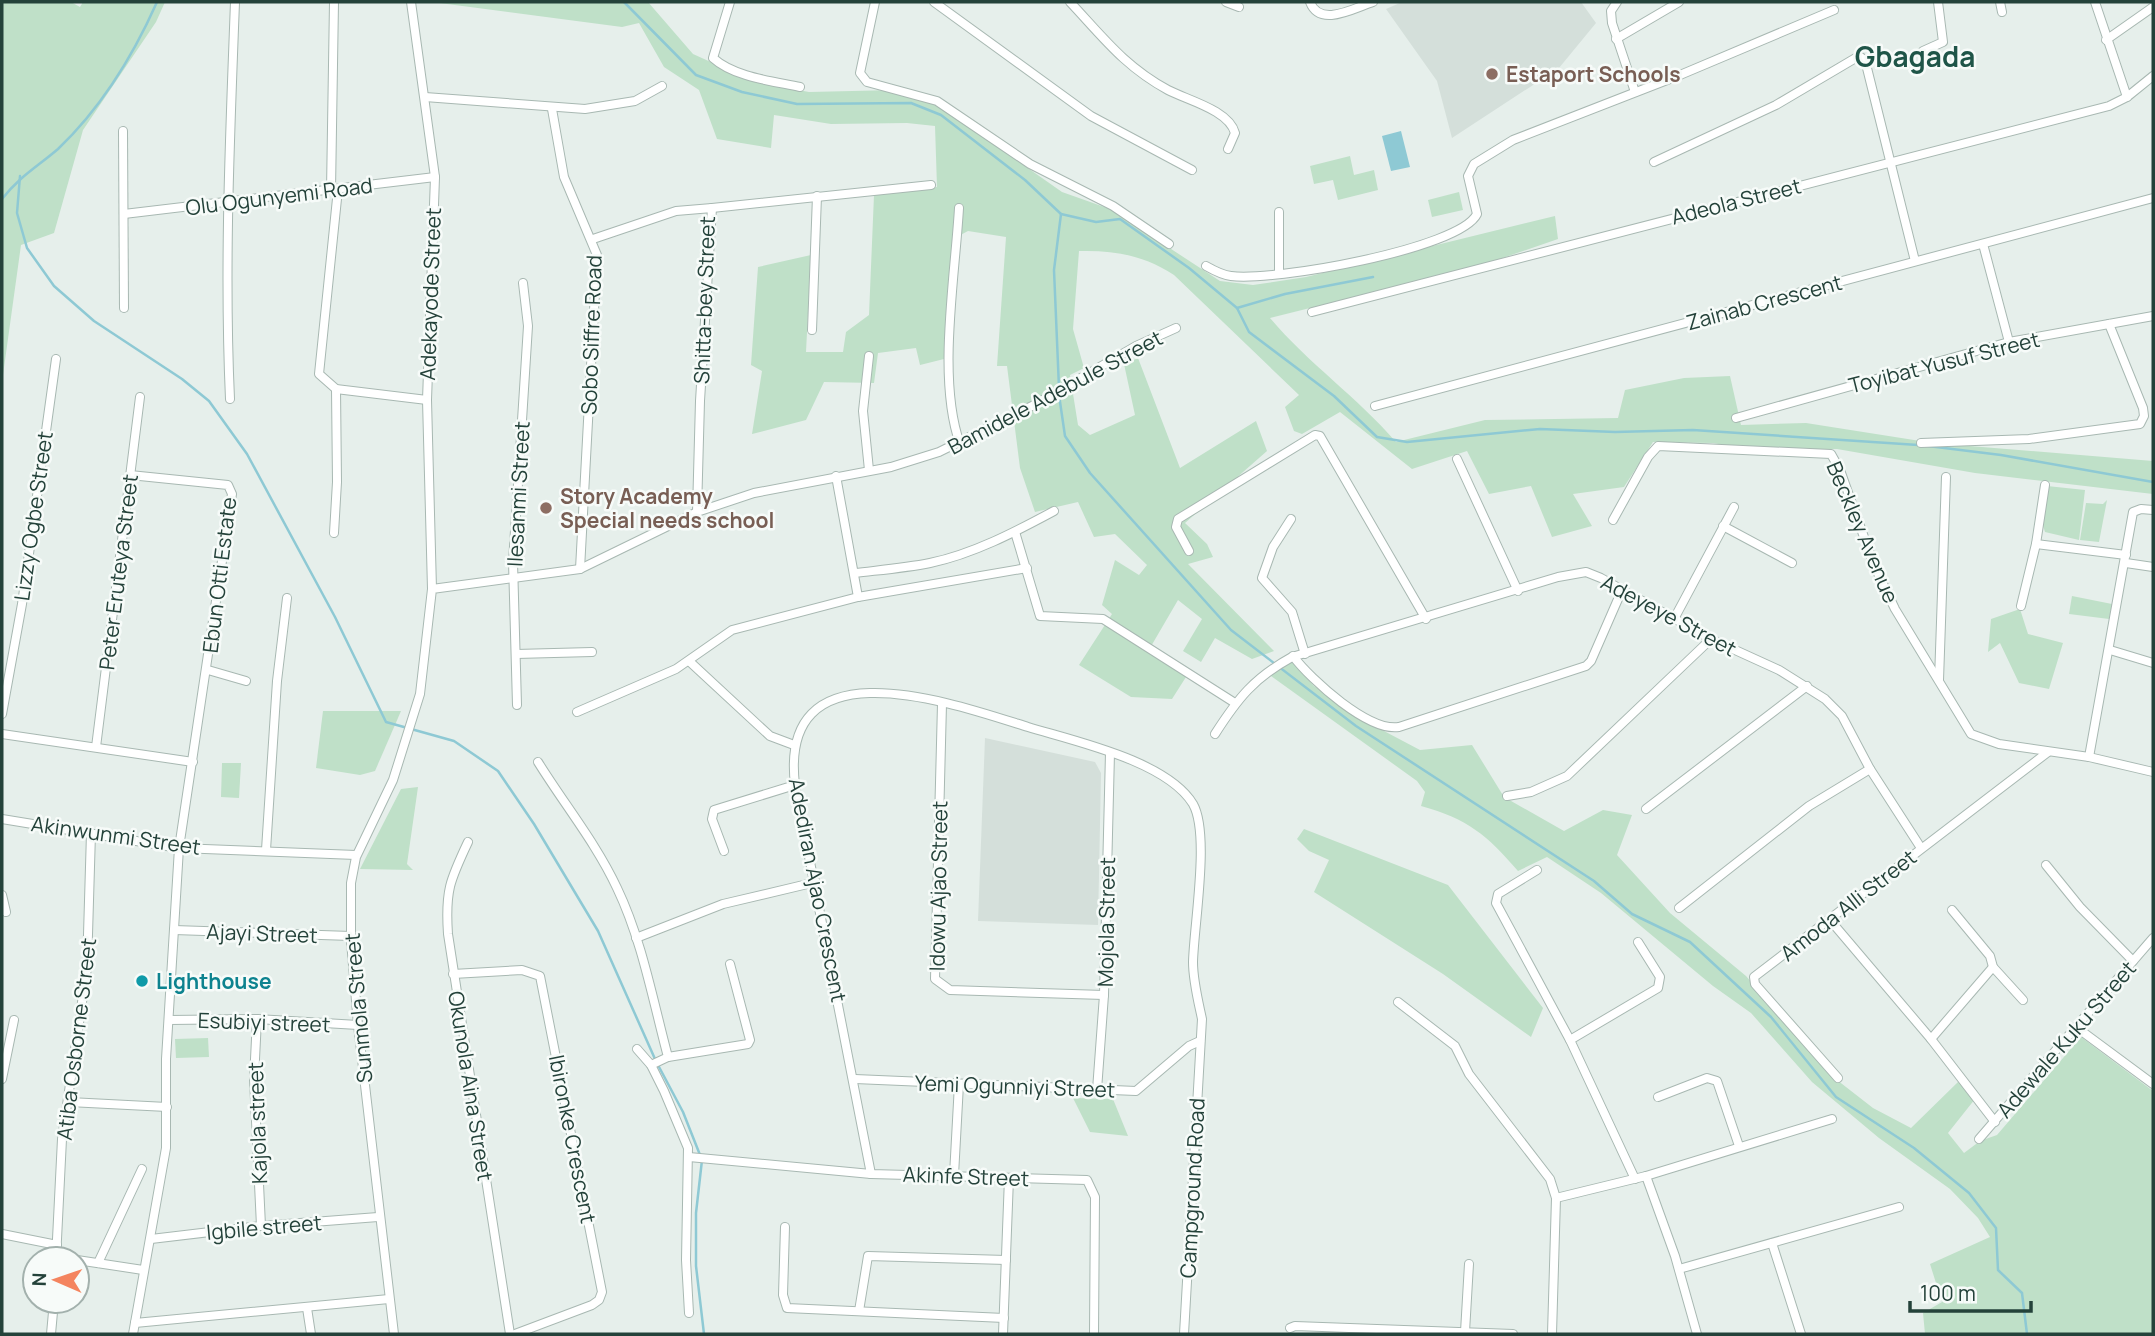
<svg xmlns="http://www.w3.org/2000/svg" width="2155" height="1336" viewBox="0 0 2155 1336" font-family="Manrope,sans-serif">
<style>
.built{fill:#d4dfda}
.green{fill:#bfe0c8}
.water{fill:#8ec9d4}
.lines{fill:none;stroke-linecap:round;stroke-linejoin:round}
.stream{stroke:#8ec9d4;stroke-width:2.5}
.minor-casing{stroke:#a8b8b2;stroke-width:10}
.minor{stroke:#fff;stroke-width:8}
.education-dot{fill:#8d6e63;stroke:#f7fbf9;stroke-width:2.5}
.culture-dot{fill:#0f9aa8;stroke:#f7fbf9;stroke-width:2.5}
.labels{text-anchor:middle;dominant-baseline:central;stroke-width:5;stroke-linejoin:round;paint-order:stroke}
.education-label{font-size:21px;font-weight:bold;fill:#785e54;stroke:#f7fbf9;text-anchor:start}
.street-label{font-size:21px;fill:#24423a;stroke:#f7fbf9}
.culture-label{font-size:21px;font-weight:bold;fill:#0d838f;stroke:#f7fbf9;text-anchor:start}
.district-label{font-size:28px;font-weight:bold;fill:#1f5548;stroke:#f7fbf9}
</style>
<rect width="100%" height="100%" fill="#e6efeb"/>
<g class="built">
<path d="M1402 2H1581L1596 23 1559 68 1452 138 1437 81 1386 9Z"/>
<path d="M985 738 1095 762 1101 773 1098 925 978 921Z"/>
</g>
<g class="green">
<path d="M2 2H71L80 7 83 2H165L156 22 83 130 54 233 21 245 2 382Z"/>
<path d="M432 2H648L693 54 755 82 809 92 895 90 929 99 1062 192 1110 209 1220 281 1253 285 1306 277 1555 216 1558 239 1482 265 1270 318C1308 363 1357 397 1396 442L1485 420 1618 418 1625 390 1684 378 1730 376 1741 425 1806 423 1933 443 2153 461V494L1975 473 1837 449H1747L1713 443 1653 442 1624 487 1573 494 1592 526 1552 537 1531 486 1489 494 1467 451 1412 469 1340 412 1302 434 1294 431 1285 407 1299 395 1174 275C1143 255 1114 250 1079 251L1073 329 1084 368 1070 375 1078 425 1090 435 1135 415 1124 364 1138 358 1180 468 1256 421 1267 451 1185 523 1207 544 1213 557 1188 564 1274 651 1252 659 1215 638 1201 662 1183 651 1202 619 1178 600 1150 648 1186 677 1172 699 1131 697 1079 665 1112 614 1102 605 1115 560 1139 575 1147 565 1115 534 1094 537 1078 502 1035 512 1020 468 1007 366H997L1006 237 968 231 953 239 948 358 920 365 916 348 878 353 874 383 824 382 806 420 752 434 762 371 751 365 758 267 811 255 806 352H843L846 332 869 315 874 195 937 187 935 126 907 123 831 124 774 115 771 148 717 139 699 90 664 67 639 23 622 27Z"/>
<path d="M1350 156 1354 175 1374 170 1378 190 1338 200 1333 180 1314 184 1310 166Z"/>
<path d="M1459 192 1463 210 1432 217 1428 200Z"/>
<path d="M2047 486 2085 490 2079 540 2045 532 2042 522Z"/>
<path d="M2107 500 2099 542 2080 540 2086 503 2103 504Z"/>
<path d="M2072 596 2112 604 2109 619 2069 614Z"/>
<path d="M2020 609 2028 634 2063 643 2049 689 2019 683 2000 643 1988 652 1991 619Z"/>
<path d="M1293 662 1314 686 1365 721 1420 750 1472 745 1504 797 1564 831 1603 810 1632 815 1617 855 1670 913 1746 976 1837 1080 1873 1108 1911 1128 1958 1082 1975 1099 1948 1133 1964 1153 1980 1141 1997 1135 2081 1037 2153 1091V1334H1925L1923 1313 1942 1302 1930 1264 1990 1237 1978 1218 1950 1189 1879 1138 1812 1082 1751 1013 1713 986 1601 893 1547 857 1518 871C1487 835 1468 819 1421 806L1425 792 1417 781 1271 676 1276 669Z"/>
<path d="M323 711H401L375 771 360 775 316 768Z"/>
<path d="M222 763H241L239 798 221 797Z"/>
<path d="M418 787 407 864 413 870 360 869 401 789Z"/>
<path d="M1304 829 1448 885 1543 1008 1531 1037 1443 974 1314 892 1329 860 1309 851 1297 839Z"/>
<path d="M208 1038 209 1057 176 1058 175 1039Z"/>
<path d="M1073 1098 1113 1099 1128 1136 1090 1132Z"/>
</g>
<path class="water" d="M1401 131 1410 167 1391 171 1382 136Z"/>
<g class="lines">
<g class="stream">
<path d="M624 2 696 75 742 92 797 104 911 103 941 115 1025 180 1061 214 1096 222 1120 219 1189 268 1237 308 1249 332 1334 396 1377 437 1407 442 1540 429 1615 432 1693 430 1918 445"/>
<path d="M20 176 17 213 27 248 54 286 94 321 182 379 209 401 247 454 335 617 386 722 454 741 498 771 534 824 598 931 655 1059"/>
<path d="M2 199C20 176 37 167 58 149 101 108 133 56 157 2"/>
<path d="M1237 308 1285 294 1373 277"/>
<path d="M1059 388 1054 270 1061 214"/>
<path d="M1059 395 1065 436 1090 473 1231 630 1356 726 1594 881 1632 914 1690 942 1771 1017 1836 1097 1914 1148 1969 1193 1996 1228 1998 1270 2022 1293 2027 1334"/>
<path d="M1928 446 2001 455 2153 482"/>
<path d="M658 1065 683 1112 702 1160 696 1213V1266L704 1334"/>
</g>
<g class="minor-casing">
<g id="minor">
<path d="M411 2 435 177 427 400 432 589"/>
<path d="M730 2 713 58C734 77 772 81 800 87"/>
<path d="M875 2 860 73 867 82 937 101 1030 164 1113 206 1169 244"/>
<path d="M934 2 1091 116 1192 170"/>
<path d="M1070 2C1103 37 1124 66 1168 90 1187 100 1229 110 1235 133L1228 149"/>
<path d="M1226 2 1239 7"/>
<path d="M1310 2C1320 28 1354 8 1373 2"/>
<path d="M1617 2 1611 11 1612 23 1635 92"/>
<path d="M2000 2 2002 12"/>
<path d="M2095 2 2127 97"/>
<path d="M1616 39 1679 2"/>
<path d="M2106 40 2153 7"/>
<path d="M1923 51 1943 42 1938 2"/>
<path d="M425 97 585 109 635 101 662 86"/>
<path d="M552 109 564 177 597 255 580 569"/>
<path d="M123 131 124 308"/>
<path d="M1654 162 1776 105 1859 56 1865 60 1915 261"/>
<path d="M338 189 319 374 336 389 427 400"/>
<path d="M331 190 334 2"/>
<path d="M712 208 931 185"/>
<path d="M959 208C955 278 937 380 960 444"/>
<path d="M1279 212V274"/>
<path d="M124 214 435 177"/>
<path d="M593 239 676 211 712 208 700 401 697 512"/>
<path d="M1983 244 2009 342"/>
<path d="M1206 266C1213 270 1222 275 1231 276 1271 282 1460 249 1477 214L1468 176 1474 164 1513 140 1680 75 1834 10"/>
<path d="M1312 312 2109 106 2127 97 2153 76"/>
<path d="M812 330 817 196"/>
<path d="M230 399C224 266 230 135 235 2"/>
<path d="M1375 406 2153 198"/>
<path d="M1736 418 2009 342 2153 316"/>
<path d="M1921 443 2029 439 2140 424 2144 416 2143 408 2109 324"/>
<path d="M1457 459 1518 591"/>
<path d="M869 470 863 411 869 356"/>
<path d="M130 475 228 485 232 494 179 848 166 1059V1148L133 1334"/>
<path d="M1291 519 1273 547 1262 578 1292 612 1305 654"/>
<path d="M1613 520 1648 457 1658 446 1831 454 1840 470 1874 565 1895 609 1971 734 1999 744 2089 757 2153 772"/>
<path d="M1723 526 1792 563"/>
<path d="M1015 532 1040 616 1103 619 1235 703"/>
<path d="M334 533 337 482 336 389"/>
<path d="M2036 544 2126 555"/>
<path d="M1189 551 1176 527 1178 519 1315 435 1320 436 1426 619"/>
<path d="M2126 563 2153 567"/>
<path d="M855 573C880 570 905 568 930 563 973 554 1015 532 1054 511"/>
<path d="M858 597 1027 568"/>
<path d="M2021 606 2036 544 2045 485"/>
<path d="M1674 619 1734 507"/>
<path d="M2110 650 2153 663"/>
<path d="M516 654 592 652"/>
<path d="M1293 656C1311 680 1369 732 1399 727L1586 666 1591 661 1622 590"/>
<path d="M689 661 770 736 794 745"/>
<path d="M208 670 246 681"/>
<path d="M1939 680 1946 477"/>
<path d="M942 704 935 979 950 990 1104 995"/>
<path d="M517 705 513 562 528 326 523 283"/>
<path d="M577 712 676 669 732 630 858 597 836 476"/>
<path d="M2 714 22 604 56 359"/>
<path d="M2 734 193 762"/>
<path d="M1215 734C1238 698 1254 678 1292 657L1558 577 1586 572 1601 578 1711 639 1779 670 1825 699 1842 716 1870 769 1921 848"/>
<path d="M96 747 140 397"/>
<path d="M2089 757 2133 512 2141 509 2153 510"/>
<path d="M538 762C564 804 596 843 617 888 642 940 653 1001 668 1057L651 1065"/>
<path d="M1507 796 1531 792 1567 776 1711 639"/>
<path d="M1646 809 1807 686"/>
<path d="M2 819 179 848 356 855"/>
<path d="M468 842C450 880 445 891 448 934L510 1334"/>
<path d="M266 850 277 681 287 598"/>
<path d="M724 851 712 819 714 810 795 785"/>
<path d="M2046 865 2080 907 2133 961"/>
<path d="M1537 870 1498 894 1496 903 1570 1040 1635 1179"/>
<path d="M2 895 6 912"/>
<path d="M1679 908 1809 806 1870 769"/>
<path d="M1952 910 1990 956 1993 967 2023 1000"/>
<path d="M1830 920 1931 1039 1995 1122"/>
<path d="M174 930 351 936"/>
<path d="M636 938 723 904 816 882"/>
<path d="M453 974 522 970 540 976 602 1292 599 1300 592 1305 515 1334"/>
<path d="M1398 1002 1455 1046 1469 1074 1550 1179 1556 1198 1552 1334"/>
<path d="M257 1019 254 1079 261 1226"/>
<path d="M169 1020 257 1019 358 1025"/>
<path d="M2076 1027 2153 1084"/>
<path d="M1931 1039 1993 967"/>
<path d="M1570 1040 1658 988 1660 977 1638 942"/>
<path d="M637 1049 651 1065 664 1091 688 1148 686 1260 689 1313"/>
<path d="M668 1057 748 1044 750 1040 730 964"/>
<path d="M1838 1078 1755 984 1754 977 2048 752"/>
<path d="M2 1079 14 1020"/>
<path d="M855 1079 1136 1091 1189 1046 1200 1041"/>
<path d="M1097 1090 1104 995 1110 753"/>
<path d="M1658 1097 1707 1078 1717 1081 1739 1146"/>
<path d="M69 1102 167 1107"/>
<path d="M1979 1139 2153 938"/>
<path d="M689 1157 871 1174 1087 1180 1095 1197 1094 1334"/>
<path d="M871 1174 795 785C778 641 952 703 1028 727 1074 741 1167 761 1193 804 1210 834 1194 924 1193 962 1193 981 1198 1000 1202 1019L1184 1334"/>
<path d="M954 1175 959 1084"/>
<path d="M1646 1176 1675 1256 1697 1334"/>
<path d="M1556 1198 1646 1176 1832 1119"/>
<path d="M785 1227 783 1295 787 1308 1004 1318"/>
<path d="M2 1234 57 1245"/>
<path d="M151 1239 261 1226 378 1217"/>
<path d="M1772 1243 1801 1334"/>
<path d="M56 1257 71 1259"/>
<path d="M56 1259 62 1139 87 968 91 833"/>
<path d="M77 1260 143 1270"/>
<path d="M98 1263 142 1169"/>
<path d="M1679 1269 1899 1207"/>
<path d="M307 1308 311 1334"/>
<path d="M859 1311 868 1256 1006 1260"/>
<path d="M135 1323 389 1299"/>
<path d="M1290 1328 1295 1326 1513 1334"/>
<path d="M1465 1332 1469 1264"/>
<path d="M51 1334 54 1301"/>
<path d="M394 1334 358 1025 351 941V883L356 857 393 780 420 694 432 589 580 569 697 512 754 493 891 467 939 452 1036 404 1136 346 1176 328"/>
<path d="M1003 1334 1009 1178"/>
</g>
</g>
<use href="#minor" class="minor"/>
</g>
<g class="education-dot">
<circle cx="1492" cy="74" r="7"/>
<circle cx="546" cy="508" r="7"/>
</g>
<circle class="culture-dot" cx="142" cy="981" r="7"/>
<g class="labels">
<g class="education-label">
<text x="1506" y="74">Estaport Schools</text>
<text x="560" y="496">Story Academy<tspan x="560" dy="24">Special needs school</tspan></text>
</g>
<g class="street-label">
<text transform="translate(279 196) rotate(-7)">Olu Ogunyemi Road</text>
<text transform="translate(1736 201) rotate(-14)">Adeola Street</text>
<text transform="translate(430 294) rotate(-88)">Adekayode Street</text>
<text transform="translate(704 300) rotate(-88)">Shitta-bey Street</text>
<text transform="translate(1764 302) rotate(-15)">Zainab Crescent</text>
<text transform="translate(591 335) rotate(-88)">Sobo Siffre Road</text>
<text transform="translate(1944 362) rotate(-14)">Toyibat Yusuf Street</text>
<text transform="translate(1055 392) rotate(-28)">Bamidele Adebule Street</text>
<text transform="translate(518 494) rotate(-87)">Ilesanmi Street</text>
<text transform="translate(33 516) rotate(-82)">Lizzy Ogbe Street</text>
<text transform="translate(1863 532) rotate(67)">Beckley Avenue</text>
<text transform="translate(118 572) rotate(-83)">Peter Eruteya Street</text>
<text transform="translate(219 575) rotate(-83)">Ebun Otti Estate</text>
<text transform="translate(1669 615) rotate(28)">Adeyeye Street</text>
<text transform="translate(116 835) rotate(8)">Akinwunmi Street</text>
<text transform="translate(938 886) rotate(-89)">Idowu Ajao Street</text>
<text transform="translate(818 890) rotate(79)">Adediran Ajao Crescent</text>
<text transform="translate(1848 905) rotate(-38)">Amoda Alli Street</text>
<text transform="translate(1106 922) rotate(-89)">Mojola Street</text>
<text transform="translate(262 933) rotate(2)">Ajayi Street</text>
<text transform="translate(358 1008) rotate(-95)">Sunmola Street</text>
<text transform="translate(264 1022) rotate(2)">Esubiyi street</text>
<text transform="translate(76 1039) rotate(-83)">Atiba Osborne Street</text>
<text transform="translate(2066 1039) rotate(-49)">Adewale Kuku Street</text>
<text transform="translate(471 1086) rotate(81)">Okunola Aina Street</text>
<text transform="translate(1015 1086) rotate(2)">Yemi Ogunniyi Street</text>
<text transform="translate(257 1123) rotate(-92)">Kajola street</text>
<text transform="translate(573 1139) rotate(79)">Ibironke Crescent</text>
<text transform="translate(966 1176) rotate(2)">Akinfe Street</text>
<text transform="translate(1192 1188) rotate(-87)">Campground Road</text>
<text transform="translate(264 1227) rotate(-5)">Igbile street</text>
</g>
<g class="culture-label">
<text x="156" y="981">Lighthouse</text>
</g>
<g class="district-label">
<text x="1915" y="56">Gbagada</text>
</g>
</g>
<rect width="2155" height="1336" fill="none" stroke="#24423a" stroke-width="7"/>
<g transform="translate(56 1280) rotate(272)"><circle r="33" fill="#f7fbf9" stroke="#a3b1ad" stroke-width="2"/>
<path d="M0-5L12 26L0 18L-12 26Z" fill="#f4845f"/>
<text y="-10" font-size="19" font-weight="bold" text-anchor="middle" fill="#24423a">N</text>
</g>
<path d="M1910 1301v10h121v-10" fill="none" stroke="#24423a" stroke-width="3.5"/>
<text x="1920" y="1301" font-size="21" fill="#24423a" stroke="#f7fbf9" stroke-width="5" paint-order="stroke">100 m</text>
</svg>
